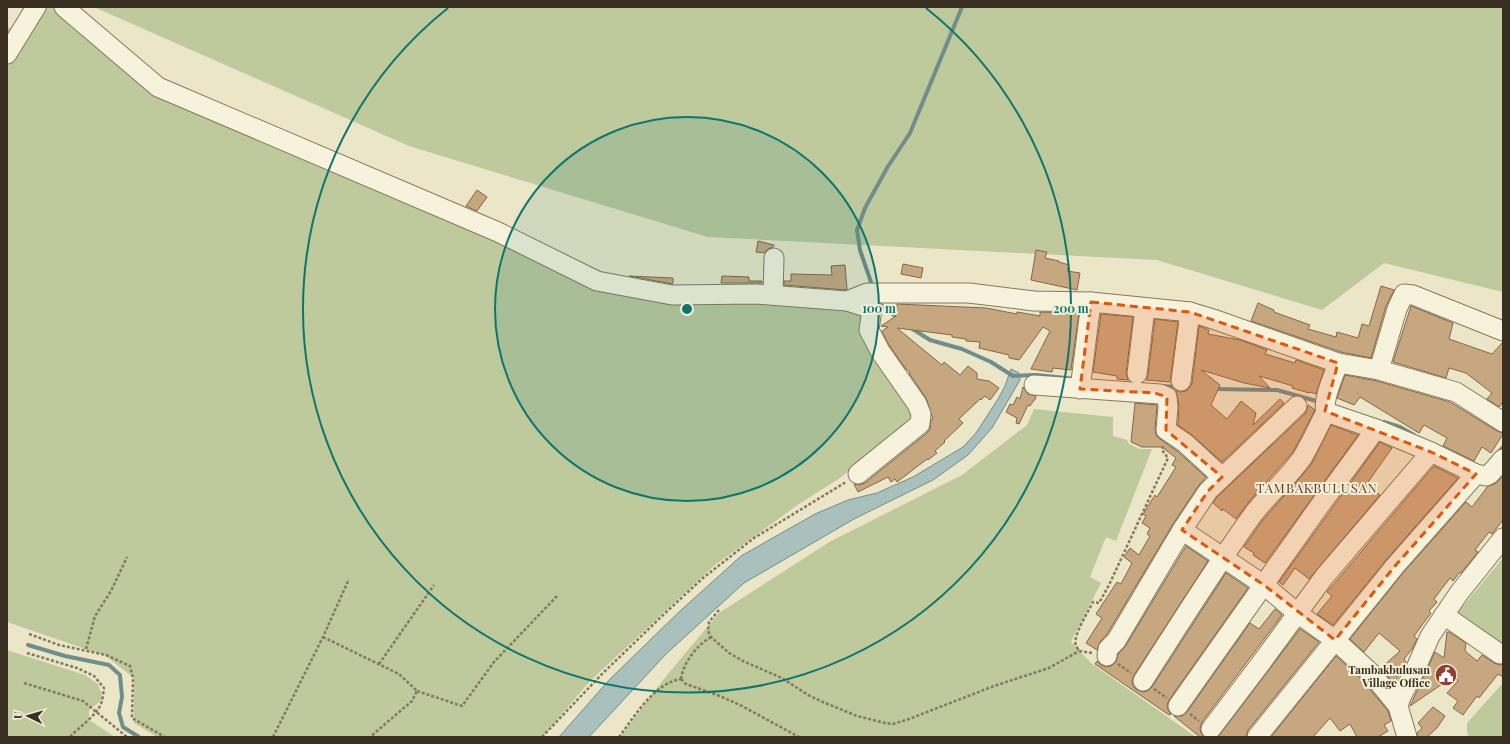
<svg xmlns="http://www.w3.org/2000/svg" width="1510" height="744" viewBox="0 0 1510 744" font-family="'Playfair Display',serif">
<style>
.green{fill:#bec99c}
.water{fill:#a9c0bc;stroke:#708e8b}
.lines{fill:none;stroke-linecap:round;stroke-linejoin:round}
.stream{stroke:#708e8b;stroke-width:4}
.building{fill:#c7a780;stroke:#846746}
.minor-casing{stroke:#86795e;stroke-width:21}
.path{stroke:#86795e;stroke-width:2.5;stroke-dasharray:3 2;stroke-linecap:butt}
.minor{stroke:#f7f2db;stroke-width:19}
.marked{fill:#df570d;fill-opacity:0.2;stroke:#df570d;stroke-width:3;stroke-dasharray:8 5;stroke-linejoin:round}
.ring{fill:none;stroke:#0f766e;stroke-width:2}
.labels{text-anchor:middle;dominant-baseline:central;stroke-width:4;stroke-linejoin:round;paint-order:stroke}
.poi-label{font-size:11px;font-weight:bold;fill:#382f21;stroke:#f4efd7;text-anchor:end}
.quarter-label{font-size:13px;letter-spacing:1px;fill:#623923;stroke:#f4efd7}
.centre{fill:#0f766e;stroke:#f4efd7;stroke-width:2}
.ring-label{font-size:12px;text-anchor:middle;font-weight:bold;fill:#0f766e;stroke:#f4efd7;stroke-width:4;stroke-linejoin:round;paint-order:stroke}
</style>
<rect width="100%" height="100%" fill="#ece6c8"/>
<g class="green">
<path d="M43 7H54L101 46 146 88 549 263 722 299 866 311 911 406 910 420 905 429 837 480 799 504 715 565 591 680 542 737H157L134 723V678L106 656 7 622V27L24 33Z"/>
<path d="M94 7H1503V292L1384 263 1322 310 1157 260 708 237 409 146Z"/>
<path d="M1034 409 1113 417V436L1127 440 1129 444 1140 449H1152L1116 541 1106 537 1090 577 1101 583 1071 642 1091 663 1196 737H620L667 675 719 613 831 541 962 475 1027 425Z"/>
<path d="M1503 558V653L1460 622 1458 612Z"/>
<path d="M7 650 85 675 98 684 103 699 89 710V720L115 737H7Z"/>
<path d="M1503 683V737H1469L1467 732V723Z"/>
</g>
<path class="water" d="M1011 369 1019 373 1020 380 992 428 968 455 933 480 854 519 744 583 666 654 589 737H559L609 680 679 612 741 556 815 514 848 500 877 493 913 477 963 447 976 433 998 399 1005 386Z"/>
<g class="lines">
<g class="stream">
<path d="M873 288 860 250 857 230 865 208 887 168 910 133 962 7"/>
<path d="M876 301 899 319"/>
<path d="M911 328 930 340 962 349 991 362 1013 376 1036 375 1076 379"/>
<path d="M1161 386 1194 388"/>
<path d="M1214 389 1277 390 1320 402"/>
<path d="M1384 422 1400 427 1414 435"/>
<path d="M1497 454 1503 447"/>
<path d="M28 645 65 656 109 665 120 675 122 697 119 713 123 727 139 737"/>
</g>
</g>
<g class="building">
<path d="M477 190 487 197 477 211 466 206Z"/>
<path d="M758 241 774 245 773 247 768 249 764 253 756 252Z"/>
<path d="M1036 250 1047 252 1045 258 1059 261V262L1069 265 1067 271 1080 273 1077 290 1031 280Z"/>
<path d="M903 264 923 268 921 278 901 274Z"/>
<path d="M845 265 847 289 845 290 784 285V281H791V274L832 275 831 266Z"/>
<path d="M629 276 673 278V284Z"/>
<path d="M722 276 749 277V281H762V283H721Z"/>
<path d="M1381 286 1394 290 1386 306 1371 358 1341 352 1251 321 1258 303 1274 310V312L1310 325 1308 329 1336 337 1337 332 1358 338 1362 324 1369 326Z"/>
<path d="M897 304 986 308 1017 314V312L1040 316V312L1079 313 1071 370 1053 368 1052 372 1031 369 1050 331 1043 327 1019 360 1009 358V355L979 348 980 342 966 341V339L952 337V335L897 328 942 365 944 362 960 375 968 366 977 373V379L989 381 999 388 990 400 985 396 981 400 980 399 959 419 963 423 944 441 945 442 935 451 937 453 928 460 927 459 897 482 895 479 891 482 888 477 858 492 854 484 859 485 865 483 927 433 930 429 931 420 933 419 926 398 909 373 910 372 905 368 889 345 882 331 888 327 881 326 896 316Z"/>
<path d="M1411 306 1453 323 1449 339 1492 354 1503 342V402L1499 407 1487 399 1492 393 1466 373 1449 368 1446 378 1393 362Z"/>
<path d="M1101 314 1133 317 1126 373 1128 380 1117 379V376L1093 372Z"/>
<path d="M1155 319 1178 322 1170 382 1146 380 1148 375Z"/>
<path d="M1199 326 1209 330 1208 334 1240 340 1267 350 1265 354 1295 363 1296 360 1324 370 1316 394 1310 392 1309 393 1292 388 1293 386 1259 376 1270 388 1244 383 1201 370 1220 385 1211 405 1227 419 1241 401 1256 413 1253 425 1280 399 1284 403 1222 462 1192 435 1178 425 1179 406 1176 390 1180 392 1186 391 1190 387 1192 383Z"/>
<path d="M1345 375 1377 381 1450 402 1497 431 1503 433V434L1491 453 1482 447 1474 461 1443 446 1447 438 1424 425 1419 433 1360 397 1354 405 1337 398Z"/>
<path d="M1023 387 1028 394 1036 396 1035 400H1034L1030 406 1028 405 1019 424 1016 423 1017 418 1006 412 1010 404 1013 405 1017 397 1020 399Z"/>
<path d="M1135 403 1157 405 1155 429 1156 435 1160 439 1178 452 1206 477 1199 485 1173 524 1107 634 1100 642 1097 650 1086 643 1102 618 1096 614 1117 582 1121 584 1132 563 1124 557 1130 548 1139 555 1150 536 1147 534 1150 528 1142 523 1146 516 1143 514 1155 495 1157 497 1176 467 1172 465 1176 458 1162 447H1142L1131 442Z"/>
<path d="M1308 405 1315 410 1293 452 1251 499 1236 519 1223 509 1222 511 1213 503 1216 498 1305 414 1307 409Z"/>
<path d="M1331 425 1358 435 1265 563 1253 555 1254 553 1244 547 1263 520 1311 465Z"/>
<path d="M1380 442 1392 448 1366 485 1380 495 1309 579 1295 568 1283 585 1279 582Z"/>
<path d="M1434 466 1458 478 1387 559 1333 625 1317 614 1332 596 1327 592Z"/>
<path d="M1503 476V520L1492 534 1489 532 1475 550 1478 552 1461 573H1459L1453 581 1450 578 1434 599 1437 602 1429 611 1431 613 1414 636 1417 639 1412 649 1404 659 1406 662 1394 684 1381 668 1400 651 1379 633 1364 652 1350 639 1403 573 1466 502 1472 507 1488 486 1495 484Z"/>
<path d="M1186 546 1208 561 1134 675 1132 681 1133 686 1137 690 1143 692 1148 691 1152 687 1226 573 1248 588 1169 700 1167 705 1168 710 1171 714 1169 715 1095 664 1097 661 1101 665 1106 667 1111 666 1116 662 1118 654 1125 647Z"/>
<path d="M1275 609 1282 615 1202 722 1200 728 1201 733 1204 737H1200L1174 716H1182L1187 712 1250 623 1259 629Z"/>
<path d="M1300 629 1319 642 1248 730 1246 737H1218Z"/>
<path d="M1447 632H1449L1466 643 1465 651 1477 661 1482 655 1494 663 1499 665 1503 664V677L1498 674 1479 698 1477 696 1463 715 1453 708 1458 701 1447 693 1458 681 1454 676 1410 706 1435 652 1444 658Z"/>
<path d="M1336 656 1363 681 1388 711 1391 721 1384 725 1388 731 1378 737H1357L1350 724 1340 731 1330 718 1313 737H1271Z"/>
<path d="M1433 707 1445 716 1437 728 1427 737H1418L1417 733 1422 728 1418 723Z"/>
</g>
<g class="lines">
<g class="minor-casing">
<g id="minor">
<path d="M64 7 158 87 498 232 597 281 672 295 756 294 847 301 867 293H969L1034 301 1091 302 1190 312 1213 319 1338 363 1379 370 1456 392 1503 422"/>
<path d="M7 54 36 7"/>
<path d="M773 295 774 258"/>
<path d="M847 301 872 309 869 330 880 351 917 404 921 414 920 424 858 474"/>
<path d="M1379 370 1397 309 1404 294 1413 295 1503 331"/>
<path d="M1137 374 1145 308"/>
<path d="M1181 381 1190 312"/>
<path d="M1034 385 1160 394 1167 397 1168 407 1166 430 1185 443 1222 477"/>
<path d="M1080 389 1091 302"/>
<path d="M1326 412 1376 429 1431 452 1476 474 1486 476 1490 474 1503 459"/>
<path d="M1182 530 1264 585 1297 613 1335 640 1371 673 1398 706"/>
<path d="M1444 615 1500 654"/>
<path d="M1107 656 1108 649 1116 641 1182 530 1208 491 1297 406"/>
<path d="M1143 681C1179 625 1215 567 1254 513 1269 494 1288 478 1302 458 1311 443 1318 427 1326 412 1322 399 1334 376 1338 363"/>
<path d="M1178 706 1318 508 1376 429"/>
<path d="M1211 729 1261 663 1324 577 1431 452"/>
<path d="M1257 737 1395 566 1476 474"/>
<path d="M1407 737 1398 706 1401 697 1416 668 1430 636 1459 593 1503 538"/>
</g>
</g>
<g class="path">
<path d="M719 610 709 622 708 631 711 637 729 653 743 661 782 678 808 695 823 702 857 716 885 723 893 724 909 719 994 686 1049 668 1079 651"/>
<path d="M29 634 59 645 106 655 130 666 133 678 132 718 165 737"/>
<path d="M323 637 399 674 417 691 412 701 370 737"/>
<path d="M86 649 95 616 111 591 127 557"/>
<path d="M27 653 77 668 94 676 104 688C103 693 103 699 101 704 96 716 79 727 70 737"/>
<path d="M1092 653 1079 651C1079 650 1076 646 1076 646 1072 636 1089 611 1093 602L1099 603 1109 585 1168 458 1162 450 1163 446"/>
<path d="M379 664 434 585"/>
<path d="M1118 664 1131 673"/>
<path d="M681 679 686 684 720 696 742 706 799 737"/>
<path d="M681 679C683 663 697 645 711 637"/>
<path d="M24 683 83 701 127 737"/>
<path d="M1154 689 1167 698"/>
<path d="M417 691 462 706 494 662 557 596"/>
<path d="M1190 714 1199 721"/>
<path d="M273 737 323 637 349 579"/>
<path d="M542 737 602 674 661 617 703 578 754 538 846 482"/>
<path d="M619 737C634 717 654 683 681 679"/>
</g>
<use href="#minor" class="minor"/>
</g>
<path class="marked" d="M1091 302 1190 312 1338 363 1325 411 1431 452 1476 474 1395 566 1335 640 1264 585 1182 530 1208 491 1222 477 1166 430 1167 397 1155 393 1080 389Z"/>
<circle cx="687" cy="309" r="192" fill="#0f766e" fill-opacity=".12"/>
<g class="ring">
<circle cx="687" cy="309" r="192"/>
<path d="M926 8A384 384 0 1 1 448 8"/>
</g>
<defs>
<g id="civic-disc" transform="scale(1.15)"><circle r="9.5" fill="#913e32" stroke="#f4efd7"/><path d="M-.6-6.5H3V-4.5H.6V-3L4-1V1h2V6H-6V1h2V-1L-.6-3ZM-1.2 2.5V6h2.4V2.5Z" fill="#fff"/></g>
</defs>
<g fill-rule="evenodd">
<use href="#civic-disc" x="1446" y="675"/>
</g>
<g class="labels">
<g class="poi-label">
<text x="1430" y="669">Tambakbulusan<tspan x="1430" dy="13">Village Office</tspan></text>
</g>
<g class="quarter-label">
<text x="1317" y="487">TAMBAKBULUSAN</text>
</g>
</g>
<circle cx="687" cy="309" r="6" class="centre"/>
<g class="ring-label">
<text x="879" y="313">100 m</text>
<text x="1071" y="313">200 m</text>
</g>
<rect width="1510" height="744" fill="none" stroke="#382f21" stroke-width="16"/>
<g transform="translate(28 716) rotate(275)" stroke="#f4efd7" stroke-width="3" paint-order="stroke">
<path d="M0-3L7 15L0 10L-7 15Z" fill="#382f21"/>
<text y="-6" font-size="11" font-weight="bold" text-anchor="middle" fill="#382f21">U</text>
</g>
</svg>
